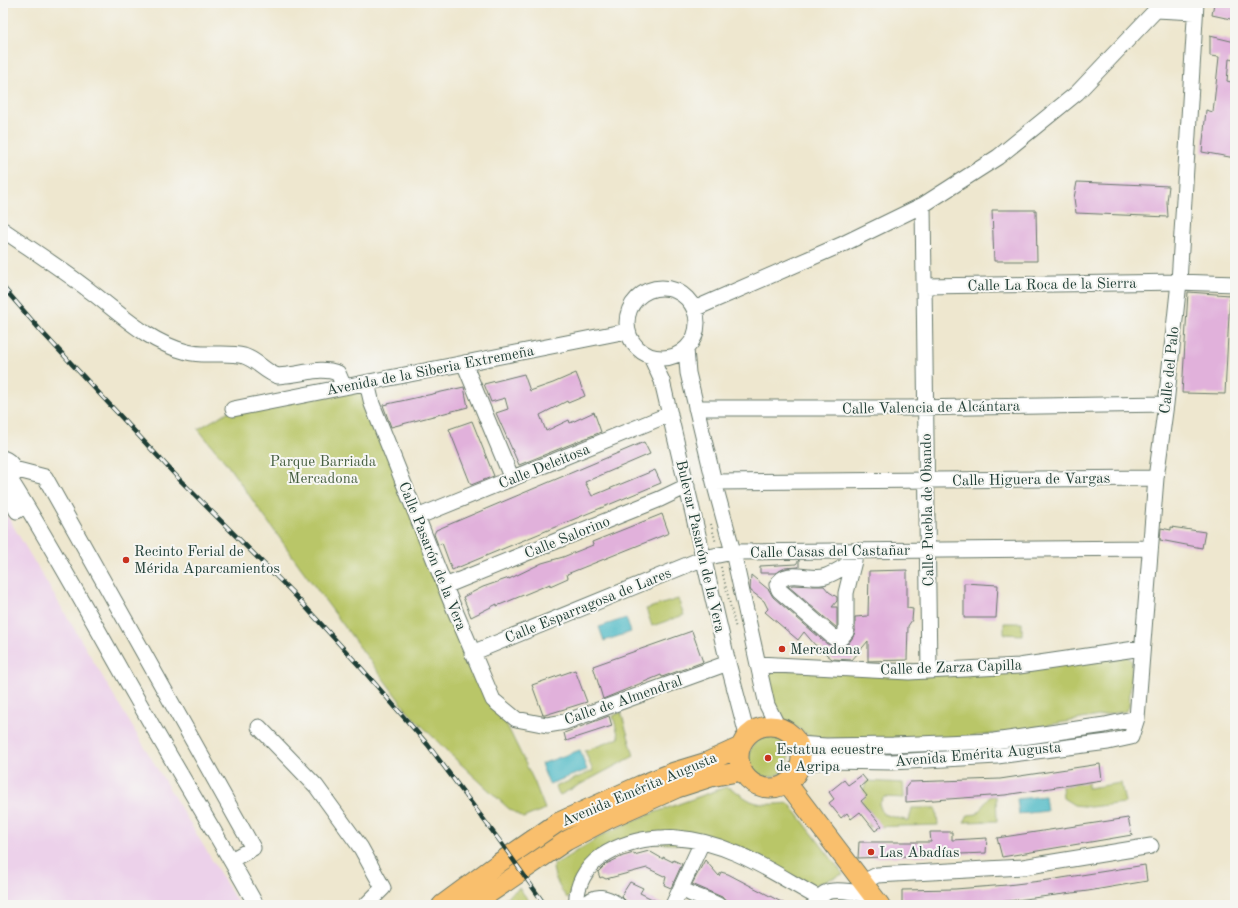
<svg xmlns="http://www.w3.org/2000/svg" width="1238" height="908" viewBox="0 0 1238 908" font-family="'Old Standard TT',serif">
<style>
.built{fill:#ecd1ea}
.green{fill:#b9c667;stroke:#6c824e}
.water{fill:#4ab8c4;stroke:#347a7c}
.building{fill:#e1b1db}
.lines{fill:none;stroke-linecap:round;stroke-linejoin:round}
.minor-casing{stroke:#67786a;stroke-width:17}
.major-casing{stroke:#67786a;stroke-width:21}
.path{stroke:#67786a;stroke-width:2;stroke-dasharray:1 3;stroke-linecap:butt}
.minor{stroke:#fff;stroke-width:15}
.major{stroke:#f9bf6d;stroke-width:19}
.rail-casing{stroke:#1f3d34;stroke-width:4.5}
.rail{stroke:#f6f6f2;stroke-width:3;stroke-dasharray:9;stroke-linecap:butt}
.poi-dot{fill:#c8321e;stroke:#f6f6f2;stroke-width:1.5}
.labels{text-anchor:middle;stroke-width:4;stroke-linejoin:round;paint-order:stroke}
.street-label{font-size:15px;fill:#1f3d34;stroke:#f6f6f2}
.park-label{font-size:15px;fill:#465f41;stroke:#f6f6f2}
.poi-label{font-size:15px;fill:#1f3d34;stroke:#f6f6f2;text-anchor:start}
</style>
<rect width="100%" height="100%" fill="#f6f6f2"/>
<filter id="ink" filterUnits="userSpaceOnUse"><feTurbulence type="fractalNoise" baseFrequency=".025" numOctaves="2"/><feDisplacementMap in="SourceGraphic" scale="8" xChannelSelector="R" yChannelSelector="G"/><feConvolveMatrix kernelMatrix="1 2 1 2 8 2 1 2 1" color-interpolation-filters="sRGB"/></filter>
<filter id="wash" filterUnits="userSpaceOnUse"><feTurbulence type="fractalNoise" baseFrequency=".012" numOctaves="4" result="noise"/><feDisplacementMap in="SourceGraphic" scale="16" xChannelSelector="R" yChannelSelector="G"/><feGaussianBlur stdDeviation="0.9" result="paint"/><feColorMatrix in="noise" values="0 0 0 0 0 0 0 0 0 0 0 0 0 0 0 0 0 1.4 0 .05"/><feComposite in="paint" operator="in"/></filter>
<g filter="url(#wash)">
<rect width="100%" height="100%" fill="#eee7cf"/>
<!-- built -->
<path class="built" d="M 3,509 L 167,785 L 239,905 L 3,905 Z"/>
<!-- green -->
<path class="green" d="M 367,383 L 472,653 L 534,781 L 545,809 L 523,818 L 508,808 L 449,753 L 408,712 L 301,568 L 226,463 L 198,429 L 233,409 Z
M 678,599 L 684,615 L 652,626 L 646,609 Z
M 1004,623 L 1022,623 L 1022,635 L 1004,634 Z
M 1127,656 L 1132,661 L 1129,707 L 1126,711 L 1004,733 L 947,739 L 814,739 L 778,715 L 767,677 L 771,671 Z
M 621,712 L 634,756 L 560,795 L 555,787 L 593,771 L 585,751 L 619,738 L 613,716 Z
M749 757a20 20 0 1 1 40 0a20 20 0 1 1-40 0Z
M 867,781 L 903,783 L 904,798 L 884,797 L 879,804 L 883,814 L 909,821 L 912,808 L 936,808 L 938,825 L 869,827 L 868,818 L 872,814 L 861,801 L 863,791 Z
M 1088,782 L 1088,788 L 1121,783 L 1125,803 L 1090,807 L 1074,805 L 1063,798 L 1062,786 Z
M 726,787 C 736,789 742,797 751,801 C 763,806 775,804 789,803 L 843,874 L 810,887 L 734,847 L 619,842 L 571,893 L 568,899 C 560,890 555,879 553,868 L 554,865 L 606,833 L 645,816 Z
M 990,796 L 996,796 L 997,821 L 964,822 L 968,815 L 977,814 Z
M 519,888 L 532,905 L 496,905 Z"/>
<!-- water -->
<path class="water" d="M 626,618 L 631,632 L 604,641 L 599,627 Z
M 580,750 L 587,770 L 549,784 L 541,764 Z
M 1045,796 L 1047,811 L 1019,814 L 1017,799 Z"/>
<g id="blocks">
<!-- building -->
<path class="building" d="M 1214,3 L 1235,3 L 1235,20 L 1212,15 Z
M 1210,36 L 1235,42 L 1235,60 L 1229,59 L 1227,81 L 1235,83 L 1235,158 L 1202,152 L 1206,110 L 1213,112 L 1219,57 L 1210,56 Z
M 1077,182 L 1169,186 L 1167,202 L 1168,217 L 1076,213 L 1074,198 Z
M 992,210 L 1036,210 L 1037,261 L 994,261 Z
M 1188,292 L 1230,295 L 1225,394 L 1182,393 Z
M 576,373 L 585,396 L 568,403 L 567,401 L 540,415 L 546,431 L 569,420 L 570,423 L 594,412 L 601,432 L 519,465 L 496,413 L 508,409 L 505,398 L 491,402 L 484,384 L 524,374 L 530,391 L 553,383 Z
M 464,387 L 468,407 L 391,427 L 383,405 Z
M 472,421 L 494,476 L 471,485 L 449,429 Z
M 644,442 L 650,454 L 585,482 L 592,496 L 655,470 L 661,483 L 452,570 L 442,543 L 438,545 L 434,534 L 436,530 Z
M 662,514 L 669,533 L 567,574 L 568,578 L 550,586 L 550,584 L 497,606 L 497,604 L 471,617 L 463,597 L 483,587 L 509,578 L 509,579 L 542,563 L 563,557 L 593,545 L 592,542 Z
M 1171,527 L 1205,532 L 1202,548 L 1160,540 L 1161,528 L 1171,530 Z
M 799,560 L 799,567 L 785,568 L 775,573 L 760,573 L 760,566 L 796,564 Z
M 907,570 L 907,608 L 913,609 L 912,620 L 908,626 L 907,660 L 868,661 L 868,641 L 852,660 L 832,659 L 826,654 L 822,648 L 815,645 L 804,632 L 798,640 L 765,612 L 768,609 L 764,601 L 751,591 L 750,589 L 751,575 L 769,590 L 773,597 L 827,644 L 840,647 L 848,644 L 853,637 L 855,632 L 855,617 L 868,616 L 869,571 Z
M 964,583 L 998,585 L 996,618 L 964,618 Z
M 793,585 L 813,586 L 824,586 L 829,592 L 837,597 L 837,601 L 832,607 L 837,607 L 837,628 L 788,586 Z
M 692,631 L 703,662 L 662,677 L 661,675 L 603,699 L 593,666 Z
M 575,670 L 587,702 L 545,715 L 543,715 L 532,685 Z
M 609,716 L 612,726 L 566,741 L 564,733 Z
M 1100,764 L 1102,780 L 1005,795 L 906,802 L 906,787 L 910,782 L 1000,779 Z
M 862,775 L 867,781 L 860,787 L 867,796 L 861,801 L 882,826 L 875,831 L 860,812 L 851,819 L 847,813 L 841,818 L 829,803 L 834,799 L 829,792 L 844,780 L 848,785 Z
M 1128,818 L 1132,835 L 1002,857 L 997,838 Z
M 930,832 L 952,832 L 952,840 L 987,838 L 986,853 L 858,858 L 859,842 L 931,842 Z
M 649,851 L 663,859 L 663,857 L 673,862 L 673,860 L 682,864 L 671,888 L 664,885 L 666,877 L 647,868 L 606,879 L 602,877 L 600,878 L 598,872 L 606,864 L 623,856 L 634,853 L 634,855 Z
M 705,860 L 719,876 L 721,872 L 728,874 L 787,905 L 727,905 L 726,900 L 722,897 L 692,884 Z
M 1145,865 L 1147,881 L 1088,891 L 1009,901 L 959,904 L 902,905 L 902,890 L 955,889 L 1007,885 L 1049,880 Z
M 630,882 L 643,888 L 640,893 L 664,905 L 627,905 L 626,901 L 621,896 Z"/>
</g>
</g>
<g filter="url(#ink)">
<use href="#blocks" fill-opacity="0" stroke="#67786a" stroke-width="1"/>
<g class="lines">
<!-- minor casing -->
<g class="minor-casing">
<path id="minor" d="M 923,205 L 929,671
M 3,230 C 32,250 62,269 90,291 C 121,314 148,342 187,352 C 206,357 225,351 244,356 C 257,360 266,373 278,376 C 281,376 285,375 287,375 C 306,374 319,366 338,373 L 344,387
M 925,286 L 1179,282 L 1235,284
M627 323a35 35 0 1 1 70 0a35 35 0 1 1-70 0Z
M 694,309 L 843,244 L 923,205 L 998,157 L 1077,93 L 1156,10 L 1195,12
M 686,349 L 688,373 L 714,482 L 733,552 L 767,705 L 778,727
M 651,357 L 662,381 L 728,663 L 747,735
M 464,363 L 512,479
M 367,383 L 372,404 L 450,599 L 493,700 L 516,719 L 547,725 L 565,722 L 728,663
M 696,408 L 907,408 L 1166,404
M 233,409 L 627,331
M 3,458 C 12,461 16,470 12,479
M 14,469 L 45,477 L 253,848 L 231,860
M 11,481 C 57,554 98,631 141,706 C 179,773 219,838 256,905
M 714,482 L 1156,478
M 3,490 L 9,496 L 17,511
M 417,517 L 670,414
M 854,561 C 845,566 835,573 826,576 C 810,582 787,567 777,585 L 779,590 L 833,637 L 841,638 L 846,632 L 846,593 L 854,561 L 854,551
M 445,586 L 660,499 L 687,486
M 472,653 L 704,558 L 733,552 L 1149,548
M 758,664 L 909,672 L 1019,666 L 1142,648
M 259,727 L 316,786 L 361,848 L 383,888 L 366,905
M 798,744 L 826,746 L 893,745 L 994,741 L 1105,725 L 1137,718
M 800,764 L 826,761 L 892,762 L 997,756 L 1108,742 L 1131,737 L 1137,718 L 1156,478 L 1166,404 L 1179,282 L 1196,3
M 863,882 L 877,875 L 1023,867 L 1151,846
M 684,890 C 695,897 707,899 718,905
M 577,905 C 575,886 586,867 602,856 C 619,845 639,839 659,838 C 665,838 672,837 677,838 C 729,841 775,874 819,898
M 586,905 C 595,893 607,897 618,905
M 673,905 L 702,842
M 815,905 C 818,900 820,896 825,893 C 836,887 863,894 875,897"/>
</g>
<!-- major casing -->
<g class="major-casing">
<path id="major" d="M739 757a31 31 0 1 1 62 0a31 31 0 1 1-62 0Z
M 787,783 L 880,905
M 442,905 L 499,863 L 557,823 L 641,785 L 674,772 L 707,762 L 740,747
M 472,905 L 566,841 L 610,818 L 677,788 L 711,777 L 742,771"/>
</g>
<!-- path -->
<path class="path" d="M 711,524 L 716,543
M 721,567 L 736,629"/>
<!-- minor -->
<use href="#minor" class="minor"/>
<!-- major -->
<use href="#major" class="major"/>
<!-- rail casing -->
<g class="rail-casing">
<path id="rail" d="M 3,287 L 42,332 L 180,480 L 291,591 L 363,670 L 428,745 L 502,844 L 545,905"/>
</g>
<!-- rail -->
<use href="#rail" class="rail"/>
</g>
</g>
<!-- markers -->
<g class="poi-dot">
<circle cx="126" cy="560" r="4"/>
<circle cx="782" cy="649" r="4"/>
<circle cx="768" cy="758" r="4"/>
<circle cx="871" cy="852" r="4"/>
</g>
<g class="labels">
<!-- street labels -->
<g class="street-label">
<text transform="translate(1052 284) rotate(-1)" y="5">Calle La Roca de la Sierra</text>
<text transform="translate(430 370) rotate(-11)" y="5">Avenida de la Siberia Extremeña</text>
<text transform="translate(1169 370) rotate(-84)" y="5">Calle del Palo</text>
<text transform="translate(931 407) rotate(-1)" y="5">Calle Valencia de Alcántara</text>
<text transform="translate(544 466) rotate(-22)" y="5">Calle Deleitosa</text>
<text transform="translate(1031 479) rotate(-1)" y="5">Calle Higuera de Vargas</text>
<text transform="translate(927 510) rotate(-91)" y="5">Calle Puebla de Obando</text>
<text transform="translate(567 537) rotate(-22)" y="5">Calle Salorino</text>
<text transform="translate(701 546) rotate(77)" y="5">Bulevar Pasarón de la Vera</text>
<text transform="translate(830 551) rotate(-1)" y="5">Calle Casas del Castañar</text>
<text transform="translate(433 556) rotate(68)" y="5">Calle Pasarón de la Vera</text>
<text transform="translate(588 605) rotate(-22)" y="5">Calle Esparragosa de Lares</text>
<text transform="translate(951 667) rotate(-2)" y="5">Calle de Zarza Capilla</text>
<text transform="translate(623 700) rotate(-19)" y="5">Calle de Almendral</text>
<text transform="translate(978 754) rotate(-5)" y="5">Avenida Emérita Augusta</text>
<text transform="translate(639 789) rotate(-23)" y="5">Avenida Emérita Augusta</text>
</g>
<!-- park labels -->
<g class="park-label">
<text x="323" y="466">Parque Barriada<tspan x="323" dy="17">Mercadona</tspan></text>
</g>
<!-- poi labels -->
<g class="poi-label">
<text x="134" y="556">Recinto Ferial de<tspan x="134" dy="17">Mérida Aparcamientos</tspan></text>
<text x="790" y="654">Mercadona</text>
<text x="776" y="754">Estatua ecuestre<tspan x="776" dy="17">de Agripa</tspan></text>
<text x="879" y="857">Las Abadías</text>
</g>
</g>
<!-- margin -->
<rect width="1238" height="908" fill="none" stroke="#f6f6f2" stroke-width="16"/>
</svg>
